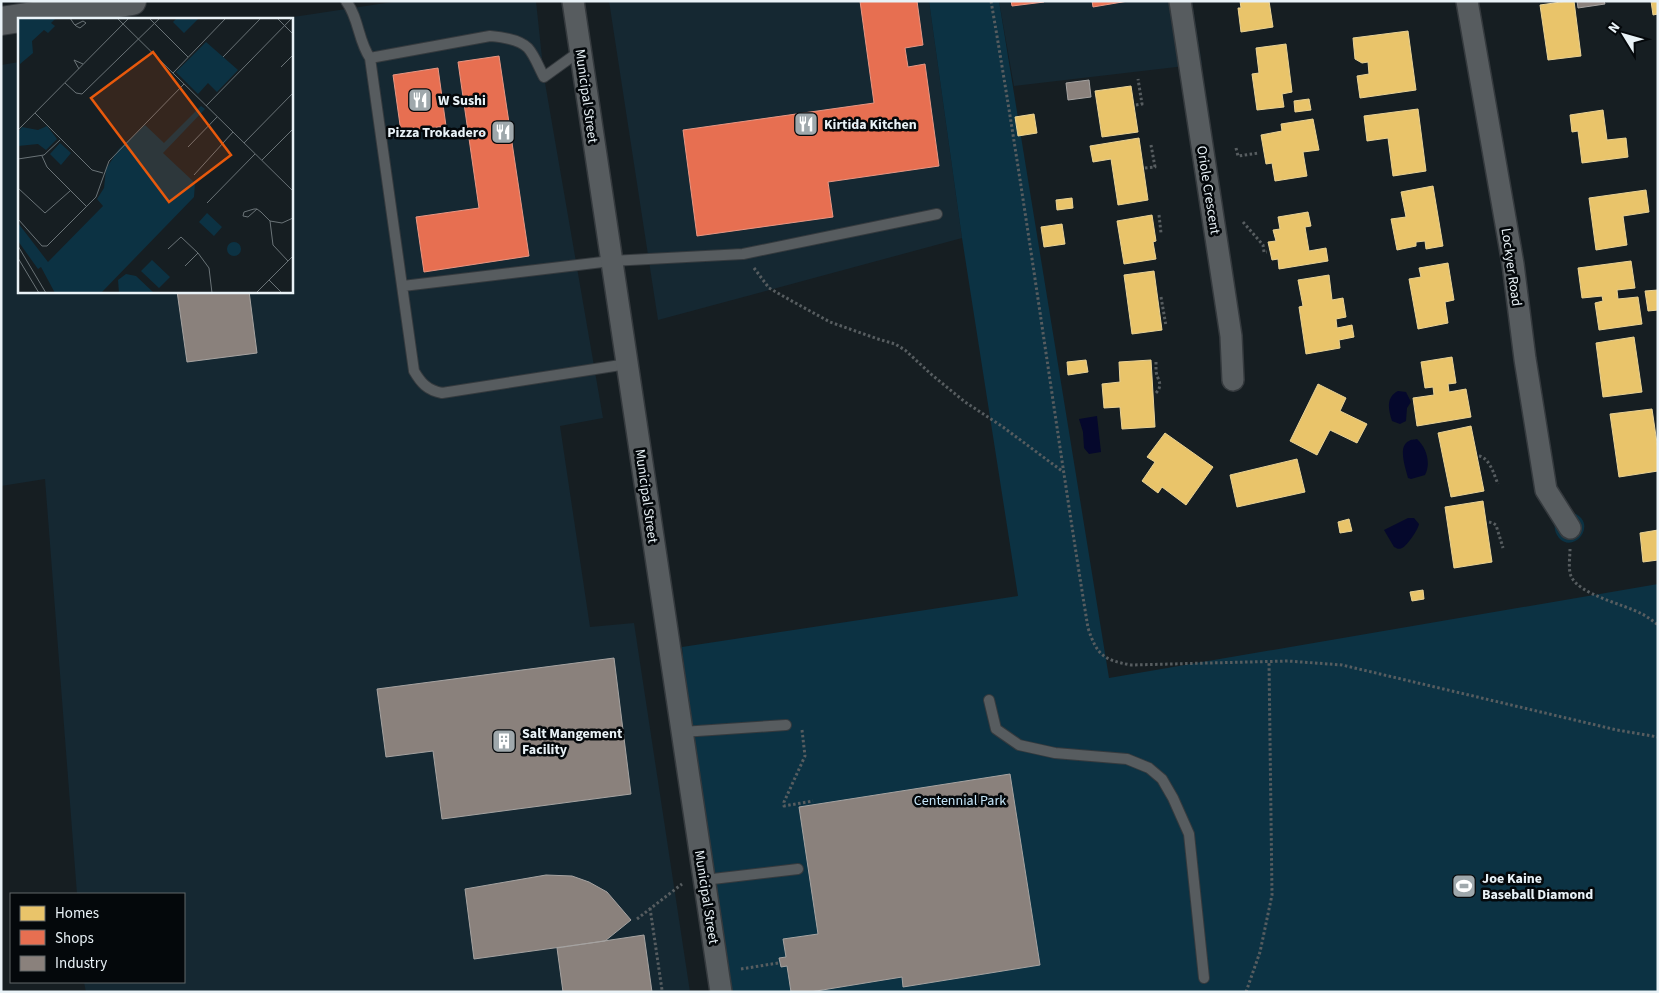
<svg xmlns="http://www.w3.org/2000/svg" width="1659" height="993" viewBox="0 0 1659 993" font-family="'Source Sans 3',sans-serif">
<style>
.built{fill:#152832}
.green{fill:#0c3243}
.water{fill:#05082c}
.homes{fill:#e9c46a;stroke:#e9d294}
.shops{fill:#e76f51;stroke:#e89683}
.industry{fill:#8a817c;stroke:#a6a3a1}
.lines{fill:none;stroke-linecap:round;stroke-linejoin:round}
.lane-casing{stroke:#353a3e;stroke-width:12}
.street-casing{stroke:#353a3e;stroke-width:24}
.secondary-casing{stroke:#353a3e;stroke-width:30}
.path{stroke:#575d60;stroke-width:3;stroke-dasharray:2.5 2.5;stroke-linecap:butt}
.lane{stroke:#575c5f;stroke-width:10}
.street{stroke:#575c5f;stroke-width:21}
.secondary{stroke:#575c5f;stroke-width:28}
.labels{text-anchor:middle;stroke-width:5;stroke-linejoin:round;paint-order:stroke}
.street-label{font-size:14px;fill:#e9f2f7;stroke:#04080b}
.poi-label{font-size:14px;font-weight:bold;fill:#e9f2f7;stroke:#04080b;text-anchor:start}
.park-label{font-size:14px;fill:#c5e6f9;stroke:#04080b}
.inset-road{fill:none;stroke:#6a7377;stroke-width:1}
.view{fill:#e8590c;fill-opacity:0.15;stroke:#e8590c;stroke-width:2.5}
.inset-edge{fill:none;stroke:#e9f2f7;stroke-width:2.5}
</style>
<rect width="100%" height="100%" fill="#161e22"/>
<!-- built -->
<path class="built" d="M 399,1 L 536,1 L 544,77 L 603,418 L 560,426 L 590,627 L 634,623 L 690,992 L 86,992 L 84,982 L 184,982 L 184,894 L 77,894 L 45,479 L 1,486 L 1,65 L 19,62 L 19,291 L 291,291 L 291,19 L 280,19 Z
M 609,1 L 929,1 L 962,238 L 658,320 Z
M 999,1 L 1192,1 L 1202,64 L 1014,86 Z"/>
<!-- green -->
<path class="green" d="M 929,1 L 999,1 L 1109,678 L 1658,584 L 1658,992 L 716,992 L 682,647 L 1018,596 L 962,238 Z
M 1571,512 C 1600,521 1575,555 1559,538 C 1555,533 1554,528 1555,523 Z"/>
<!-- water -->
<path class="water" d="M 1398,391 L 1406,392 L 1411,402 L 1407,408 L 1406,421 L 1400,424 L 1392,421 C 1388,409 1386,397 1398,391 Z
M 1097,416 L 1101,452 L 1089,454 L 1084,448 L 1083,432 L 1079,419 Z
M 1417,439 C 1427,448 1431,464 1425,475 L 1411,479 L 1408,478 C 1406,469 1397,446 1409,441 C 1411,439 1414,440 1417,439 Z
M 1408,518 L 1414,518 L 1419,524 C 1418,530 1407,546 1402,548 C 1398,550 1397,548 1394,547 L 1384,530 Z"/>
<!-- homes -->
<path class="homes" d="M 1240,1 L 1269,1 L 1273,27 L 1241,32 L 1238,8 L 1241,8 Z
M 1568,1 L 1574,1 L 1581,56 L 1548,60 L 1540,5 Z
M 1651,1 L 1658,1 L 1658,14 L 1653,15 Z
M 1408,31 L 1416,90 L 1360,98 L 1357,76 L 1369,74 L 1368,62 L 1362,63 L 1355,59 L 1353,38 Z
M 1286,44 L 1292,92 L 1282,94 L 1284,107 L 1257,110 L 1252,74 L 1259,73 L 1256,48 Z
M 1131,86 L 1138,132 L 1102,137 L 1095,91 Z
M 1309,99 L 1311,110 L 1295,112 L 1294,101 Z
M 1418,109 L 1426,171 L 1393,176 L 1388,138 L 1367,141 L 1364,116 Z
M 1603,110 L 1607,140 L 1626,138 L 1628,157 L 1582,163 L 1578,131 L 1572,132 L 1570,115 Z
M 1034,114 L 1037,133 L 1018,136 L 1015,117 Z
M 1313,119 L 1319,150 L 1303,152 L 1307,176 L 1275,181 L 1272,163 L 1266,164 L 1261,135 L 1282,131 L 1281,124 Z
M 1139,138 L 1148,200 L 1118,205 L 1111,159 L 1093,162 L 1090,146 Z
M 1433,186 L 1443,246 L 1426,249 L 1425,241 L 1416,242 L 1416,246 L 1397,250 L 1391,219 L 1406,217 L 1401,192 Z
M 1646,190 L 1649,212 L 1623,216 L 1627,245 L 1596,250 L 1589,198 Z
M 1072,198 L 1073,208 L 1057,210 L 1056,200 Z
M 1308,212 L 1311,226 L 1305,227 L 1309,251 L 1326,248 L 1328,261 L 1279,269 L 1278,259 L 1272,260 L 1268,242 L 1276,241 L 1273,230 L 1280,229 L 1278,217 Z
M 1152,215 L 1156,241 L 1153,242 L 1156,259 L 1124,264 L 1117,221 Z
M 1062,224 L 1065,244 L 1044,247 L 1041,227 Z
M 1631,261 L 1635,288 L 1617,290 L 1618,299 L 1638,297 L 1642,324 L 1599,330 L 1595,303 L 1603,301 L 1602,296 L 1582,298 L 1578,268 Z
M 1448,263 L 1454,300 L 1445,302 L 1448,323 L 1418,329 L 1409,279 L 1421,277 L 1419,268 Z
M 1154,271 L 1162,330 L 1132,334 L 1124,275 Z
M 1329,275 L 1332,300 L 1343,298 L 1346,317 L 1336,319 L 1337,328 L 1352,325 L 1354,337 L 1339,340 L 1340,348 L 1306,354 L 1299,307 L 1303,306 L 1298,280 Z
M 1658,290 L 1658,310 L 1648,311 L 1645,291 Z
M 1634,337 L 1642,392 L 1603,397 L 1596,343 Z
M 1452,357 L 1456,383 L 1448,384 L 1449,392 L 1466,389 L 1471,417 L 1417,426 L 1413,398 L 1434,395 L 1433,387 L 1425,388 L 1421,362 Z
M 1086,360 L 1088,372 L 1068,375 L 1067,362 Z
M 1151,360 L 1155,427 L 1122,429 L 1120,407 L 1104,408 L 1102,384 L 1120,382 L 1119,362 Z
M 1318,384 L 1346,398 L 1340,411 L 1367,424 L 1357,443 L 1330,430 L 1317,455 L 1290,441 Z
M 1652,409 L 1658,450 L 1658,471 L 1619,477 L 1610,414 Z
M 1471,426 L 1484,491 L 1451,497 L 1438,433 Z
M 1165,433 L 1213,467 L 1186,505 L 1162,487 L 1158,493 L 1142,481 L 1155,462 L 1147,457 Z
M 1297,459 L 1305,492 L 1237,507 L 1230,475 Z
M 1483,501 L 1492,562 L 1454,568 L 1445,507 Z
M 1349,519 L 1352,531 L 1340,533 L 1338,522 Z
M 1658,530 L 1658,560 L 1643,562 L 1640,533 Z
M 1423,590 L 1424,599 L 1412,601 L 1410,592 Z"/>
<!-- shops -->
<path class="shops" d="M 860,1 L 917,1 L 923,45 L 905,48 L 908,67 L 925,64 L 939,166 L 828,182 L 833,217 L 697,236 L 683,130 L 874,103 Z
M 1011,1 L 1044,1 L 1044,2 L 1012,6 Z
M 1092,1 L 1128,1 L 1093,7 Z
M 499,56 L 529,256 L 424,272 L 416,217 L 479,208 L 458,62 Z
M 438,68 L 446,126 L 401,132 L 393,75 Z"/>
<!-- industry -->
<path class="industry" d="M 1577,1 L 1604,1 L 1605,4 L 1578,8 Z
M 1089,80 L 1091,97 L 1068,100 L 1066,83 Z
M 177,291 L 249,291 L 257,353 L 187,362 Z
M 614,658 L 631,794 L 442,819 L 433,751 L 386,757 L 377,689 Z
M 1010,774 L 1040,965 L 903,987 L 902,977 L 810,992 L 791,992 L 787,966 L 781,967 L 779,958 L 786,957 L 783,939 L 818,934 L 799,807 Z
M 546,875 L 572,876 L 589,882 L 607,892 L 631,920 L 605,941 L 474,959 L 465,889 Z
M 644,935 L 652,992 L 563,992 L 557,948 Z"/>
<g class="lines">
<!-- lane casing -->
<g class="lane-casing">
<path id="lane" d="M 346,1 C 359,18 358,41 370,58 L 414,371 C 421,383 427,390 442,393 L 627,364
M 370,58 L 490,36 C 502,37 519,39 528,48 C 535,56 539,68 544,77 L 580,51
M 403,286 L 611,261 L 743,254 L 937,214
M 989,700 L 996,729 L 1019,745 L 1055,753 L 1127,759 L 1149,768 L 1162,779 L 1173,798 L 1189,834 L 1204,978
M 682,732 L 786,725
M 704,880 L 798,869"/>
</g>
<!-- street casing -->
<g class="street-casing">
<path id="street" d="M 573,1 L 721,992
M 1180,1 L 1231,336 L 1233,380
M 1467,1 L 1513,264 L 1525,359 L 1546,490 L 1570,528"/>
</g>
<!-- secondary casing -->
<g class="secondary-casing">
<path id="secondary" d="M 1,21 L 132,1"/>
</g>
<!-- path -->
<path class="path" d="M 991,1 C 1027,209 1054,419 1088,628 C 1097,655 1103,660 1131,665 L 1288,661 L 1342,665 L 1617,730 L 1658,737
M 1136,105 L 1142,104 L 1138,79
M 1236,148 L 1238,156 L 1259,153
M 1145,168 L 1155,167 L 1151,145
M 1159,215 L 1161,233
M 1243,222 L 1263,245 L 1264,252 L 1267,252
M 754,268 L 769,288 L 790,300 L 830,322 L 878,339 L 895,344 L 905,350 L 932,375 L 965,402 L 1003,427 L 1062,471
M 1161,297 L 1166,326
M 1156,362 C 1156,365 1156,368 1156,371 C 1157,380 1164,384 1156,393
M 1479,456 C 1490,458 1494,475 1498,484
M 1489,522 L 1493,523 L 1496,525 L 1503,548
M 1570,549 C 1570,556 1568,569 1571,576 C 1579,595 1624,604 1642,614 C 1648,617 1653,621 1658,625
M 802,730 L 805,756 L 784,802 L 784,806 L 813,801
M 650,908 L 662,990
M 637,919 L 682,884
M 741,969 L 778,963
M 1246,992 L 1260,952 L 1272,895 L 1269,662"/>
<!-- lane -->
<use href="#lane" class="lane"/>
<!-- street -->
<use href="#street" class="street"/>
<!-- secondary -->
<use href="#secondary" class="secondary"/>
</g>
<!-- icons -->
<defs>
<g id="restaurant-square" transform="scale(1.25)"><rect x="-9" y="-9" width="18" height="18" rx="4" fill="#9fa8ac" stroke="#04080b"/><path d="M-5-6h1v4h1v-4h1v4h1v-4h1v5L-1.5 .5V6h-2V.5L-5-1ZM5-6V6H3V1.5H1.5Q1.5-4 5-6Z" fill="#fff"/></g>
<g id="building-square" transform="scale(1.25)"><rect x="-9" y="-9" width="18" height="18" rx="4" fill="#9fa8ac" stroke="#04080b"/><path d="M-4-6H4V6H1V3H-1V6H-4ZM-2.5-4.3h1.7v1.8h-1.7ZM.8-4.3h1.7v1.8H.8ZM-2.5-1h1.7V.8h-1.7ZM.8-1h1.7V.8H.8Z" fill="#fff"/></g>
<g id="stadium-square" transform="scale(1.25)"><rect x="-9" y="-9" width="18" height="18" rx="4" fill="#9fa8ac" stroke="#04080b"/><path d="M0-5a6.5 5 0 1 0 0 10a6.5 5 0 1 0 0-10ZM-3.5-1.8h7v3.6h-7Z" fill="#fff"/></g>
</defs>
<g fill-rule="evenodd">
<use href="#restaurant-square" x="420" y="100"/>
<use href="#restaurant-square" x="806" y="124"/>
<use href="#restaurant-square" x="503" y="132"/>
<use href="#building-square" x="504" y="741"/>
<use href="#stadium-square" x="1464" y="886"/>
</g>
<g class="labels">
<!-- street labels -->
<g class="street-label">
<text transform="translate(587 96) rotate(82)" y="5">Municipal Street</text>
<text transform="translate(1209 190) rotate(81)" y="5">Oriole Crescent</text>
<text transform="translate(1512 267) rotate(82)" y="5">Lockyer Road</text>
<text transform="translate(647 496) rotate(82)" y="5">Municipal Street</text>
<text transform="translate(707 897) rotate(81)" y="5">Municipal Street</text>
</g>
<!-- poi labels -->
<g class="poi-label">
<text x="438" y="105">W Sushi</text>
<text x="824" y="129">Kirtida Kitchen</text>
<text x="486" y="137" text-anchor="end">Pizza Trokadero</text>
<text x="522" y="738">Salt Mangement<tspan x="522" dy="16">Facility</tspan></text>
<text x="1482" y="883">Joe Kaine<tspan x="1482" dy="16">Baseball Diamond</tspan></text>
</g>
<!-- park labels -->
<g class="park-label">
<text x="960" y="805">Centennial Park</text>
</g>
</g>
<!-- overview -->
<g transform="translate(18 18)">
<rect width="275" height="275" fill="#161e22"/>
<path d="M 0,0 L 38,0 L 33,5 L 37,8 L 30,15 L 26,12 L 14,23 L 15,35 L 2,46 ZM 159,0 L 181,0 L 166,15 L 155,4 ZM 188,24 L 220,52 L 199,74 L 190,65 L 180,76 L 158,54 ZM 183,88 L 187,91 L 145,135 L 177,165 L 176,179 L 83,275 L 37,275 L 23,249 L 20,251 L 0,223 L 0,205 L 30,244 L 85,188 L 79,181 L 86,170 L 88,151 L 101,131 L 127,107 L 146,125 ZM 29,108 L 39,121 L 28,132 L 20,126 L 0,128 L 0,114 L 4,109 L 20,112 ZM 42,125 L 53,135 L 43,147 L 32,136 ZM 189,195 L 204,209 L 196,218 L 181,204 ZM209 231a7 7 0 1 1 14 0a7 7 0 1 1-14 0ZM 134,242 L 152,259 L 141,270 L 123,253 ZM 108,256 L 118,258 L 136,275 L 101,275 L 100,262 Z" fill="#0c3243"/>
<path class="inset-road" d="M 52,0 L 56,6 L 58,8 L 62,10 L 68,5 L 65,3 L 57,7M 99,0 L 275,173M 131,0 L 170,39M 259,0 L 275,16M 205,39 L 243,0M 263,49 L 275,37M 61,51 L 56,42 L 65,46M 155,55 L 208,0M 47,65 L 58,75 L 64,76 L 142,0M 188,88 L 274,0M 17,95 L 74,152 L 85,155M 0,112 L 111,0M 226,125 L 275,75M 170,129 L 199,99M 24,138 L 29,149 L 68,188M 0,141 L 26,137 L 42,122M 244,142 L 275,111M 176,157 L 215,114M 0,170 L 27,195 L 52,173M 189,185 L 237,136M 239,191 L 230,199 L 225,198 L 226,194 L 236,191 L 239,191 L 243,194 L 252,203M 0,201 L 24,228 L 29,228 L 78,179 L 91,143 L 166,66M 0,228 L 28,275M 150,231 L 163,219 L 180,235 L 191,250 L 194,275M 0,240 L 21,275M 270,243 L 255,227 L 252,203 L 264,205 L 275,200M 167,248 L 180,235M 251,262 L 264,275M 238,275 L 275,238"/>
<path class="view" d="M 135,34 L 213,137 L 151,184 L 73,80 Z"/>
<rect width="275" height="275" class="inset-edge"/>
</g>
<!-- border -->
<rect width="1659" height="993" fill="none" stroke="#e9f2f7" stroke-width="5"/>
<!-- legend -->
<rect x="10" y="893" width="175" height="90" fill="#04080b" stroke="#606669"/>
<rect x="20" y="906" width="25" height="15" fill="#e9c46a" stroke="#606669"/>
<text x="55" y="918" font-size="15" fill="#e9f2f7">Homes</text>
<rect x="20" y="930" width="25" height="15" fill="#e76f51" stroke="#606669"/>
<text x="55" y="943" font-size="15" fill="#e9f2f7">Shops</text>
<rect x="20" y="956" width="25" height="15" fill="#8a817c" stroke="#606669"/>
<text x="55" y="968" font-size="15" fill="#e9f2f7">Industry</text>
<!-- north arrow -->
<g transform="translate(1624 35) rotate(307)" stroke="#04080b" stroke-width="4" paint-order="stroke">
<path d="M0-4L9 19L0 12L-9 19Z" fill="#e9f2f7"/>
<text y="-8" font-size="14" font-weight="bold" text-anchor="middle" fill="#e9f2f7">N</text>
</g>
</svg>
